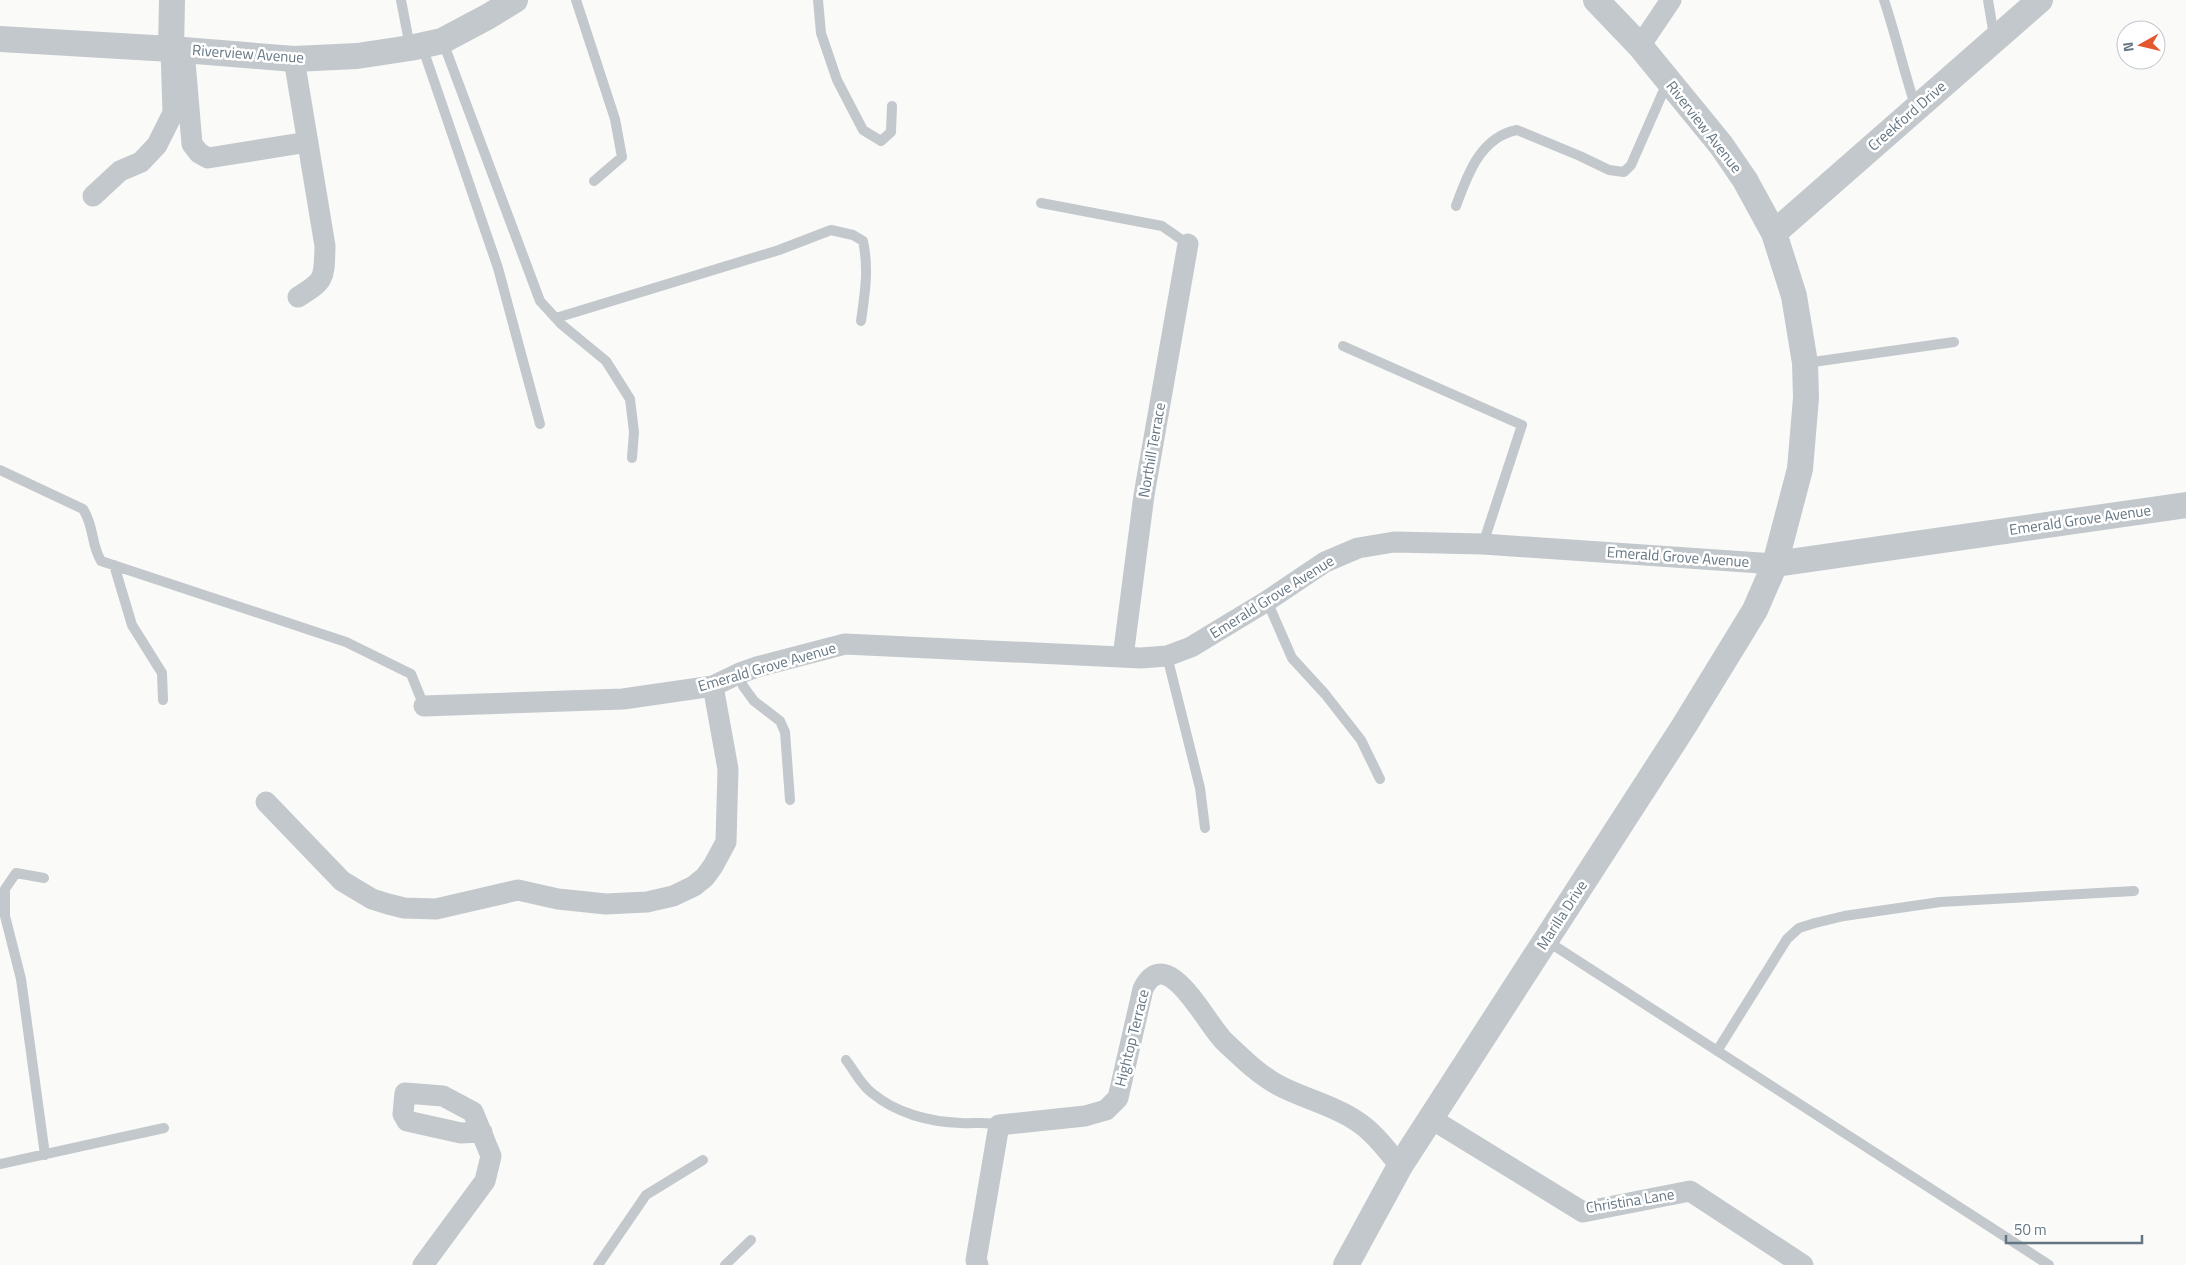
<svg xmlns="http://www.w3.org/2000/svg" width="2186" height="1265" viewBox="0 0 2186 1265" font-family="'Titillium Web',sans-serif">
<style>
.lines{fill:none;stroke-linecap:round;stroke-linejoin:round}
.service{stroke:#c3c8cc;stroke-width:10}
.minor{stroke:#c3c8cc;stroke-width:21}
.tertiary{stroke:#c3c8cc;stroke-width:26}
.labels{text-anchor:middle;stroke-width:5;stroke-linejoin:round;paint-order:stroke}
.street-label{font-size:15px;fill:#657683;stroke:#fff}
</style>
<rect width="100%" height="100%" fill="#fafaf8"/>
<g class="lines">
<!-- service -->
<path class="service" d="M 401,0 L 410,47
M 576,0 L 615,119 L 622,157 L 594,181
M 818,0 L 821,33 L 837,80 L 863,130 L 881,141 L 891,132 L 892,106
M 1884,0 C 1896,36 1904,72 1916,108
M 1988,0 L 1994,36
M 443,42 L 540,301 L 561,324 L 606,361 L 630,399 L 634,432 L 632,458
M 422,46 L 498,268 L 540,424
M 1041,203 L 1162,226 L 1188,244
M 1456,206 C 1467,176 1480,137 1517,130 L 1580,156 L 1609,170 L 1624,172 L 1631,165 L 1667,83
M 556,318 L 779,250 L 831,230 L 853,235 L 863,241 C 869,269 865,293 861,321
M 1343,346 L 1522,425 L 1483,544
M 1806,363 L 1954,342
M 0,470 L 83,509 C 95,528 90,542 101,561 L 346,642 L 411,674 L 424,706
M 114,565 L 132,625 L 162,673 L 163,700
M 1267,601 L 1292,658 L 1325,694 L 1361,740 L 1380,779
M 1167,656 L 1200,788 L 1205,828
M 740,673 L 743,686 L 754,701 L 780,721 L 785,732 L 790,800
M 44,878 L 16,873 L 5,889 L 5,916 L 21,979 L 45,1155
M 1547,941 L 2049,1265
M 1717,1051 L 1787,939 L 1799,928 L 1815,923 L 1844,916 L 1940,902 L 2134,891
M 846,1060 C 854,1070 861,1085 872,1093 C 896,1113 929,1122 961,1123 C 974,1124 986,1121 999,1125
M 0,1164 L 164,1128
M 598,1265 L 646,1195 L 703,1160
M 725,1265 L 751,1240"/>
<!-- minor -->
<path class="minor" d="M 1640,46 L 1671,0
M 184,50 L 192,144 L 199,153 L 208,158 L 308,142
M 294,59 L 325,246 C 324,278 326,280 298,297
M 93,196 L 120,171 L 141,162 L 157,145 L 173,113 L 171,49
M 1123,657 L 1144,495 L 1188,244
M 424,706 L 623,699 L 713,686 L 740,673 L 757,667 L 845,644 L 1141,658 L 1167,656 L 1191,647 L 1267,601 L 1325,562 L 1358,548 L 1394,542 L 1483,544 L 1775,564
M 266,802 L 342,881 L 372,899 L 388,904 L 404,908 L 436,909 L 518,890 L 558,899 L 606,904 L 647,902 L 673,896 L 694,886 L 705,877 L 713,866 L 726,842 L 728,769 L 713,686
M 1430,1118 L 1583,1212 L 1690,1191 L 1803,1265
M 423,1265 L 485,1181 L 491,1156 L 473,1112 L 443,1096 L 405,1093 L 403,1114 L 407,1121 L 461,1133 L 482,1132
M 978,1265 L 976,1260 L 999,1125 L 1085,1116 L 1106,1110 L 1118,1098 L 1143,989 C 1167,940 1207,1026 1225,1042 C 1242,1058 1258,1074 1278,1085 C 1302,1098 1333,1105 1355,1120 C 1373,1131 1387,1150 1400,1166"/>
<!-- tertiary -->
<path class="tertiary" d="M 0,39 L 171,49 L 294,59 L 357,56 L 410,48 L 442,41 L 489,16 L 515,0
M 171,49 L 172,0
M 1774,233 L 2040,0
M 1775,564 L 2186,505
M 1346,1265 L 1400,1166 L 1684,726 L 1755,610 L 1775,564 L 1800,469 L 1806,398 L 1805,363 L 1794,296 L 1774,233 L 1745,180 L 1721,145 L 1640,46 L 1596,0"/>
</g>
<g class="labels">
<!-- street labels -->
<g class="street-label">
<text transform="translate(248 54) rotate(4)" y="5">Riverview Avenue</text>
<text transform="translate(1907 116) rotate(-41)" y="5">Creekford Drive</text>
<text transform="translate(1704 127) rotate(52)" y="5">Riverview Avenue</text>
<text transform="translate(1152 450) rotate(-80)" y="5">Northill Terrace</text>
<text transform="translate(2080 520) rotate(-8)" y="5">Emerald Grove Avenue</text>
<text transform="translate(1678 557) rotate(4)" y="5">Emerald Grove Avenue</text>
<text transform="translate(1272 597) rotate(-32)" y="5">Emerald Grove Avenue</text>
<text transform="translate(767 667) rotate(-16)" y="5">Emerald Grove Avenue</text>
<text transform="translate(1562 915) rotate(-57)" y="5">Marilla Drive</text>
<text transform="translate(1132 1038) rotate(-76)" y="5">Hightop Terrace</text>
<text transform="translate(1630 1201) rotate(-9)" y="5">Christina Lane</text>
</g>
</g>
<!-- north arrow -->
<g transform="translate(2141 45) rotate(262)"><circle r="24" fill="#ffffff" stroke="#c1c8cd"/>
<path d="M0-4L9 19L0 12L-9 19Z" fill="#e4572e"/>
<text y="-8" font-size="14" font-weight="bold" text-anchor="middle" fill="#657683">N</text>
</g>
<!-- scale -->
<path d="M2006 1235v8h136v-8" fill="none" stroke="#657683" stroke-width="2.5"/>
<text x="2014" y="1235" font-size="15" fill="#657683" stroke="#ffffff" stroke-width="4" paint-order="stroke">50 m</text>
</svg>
